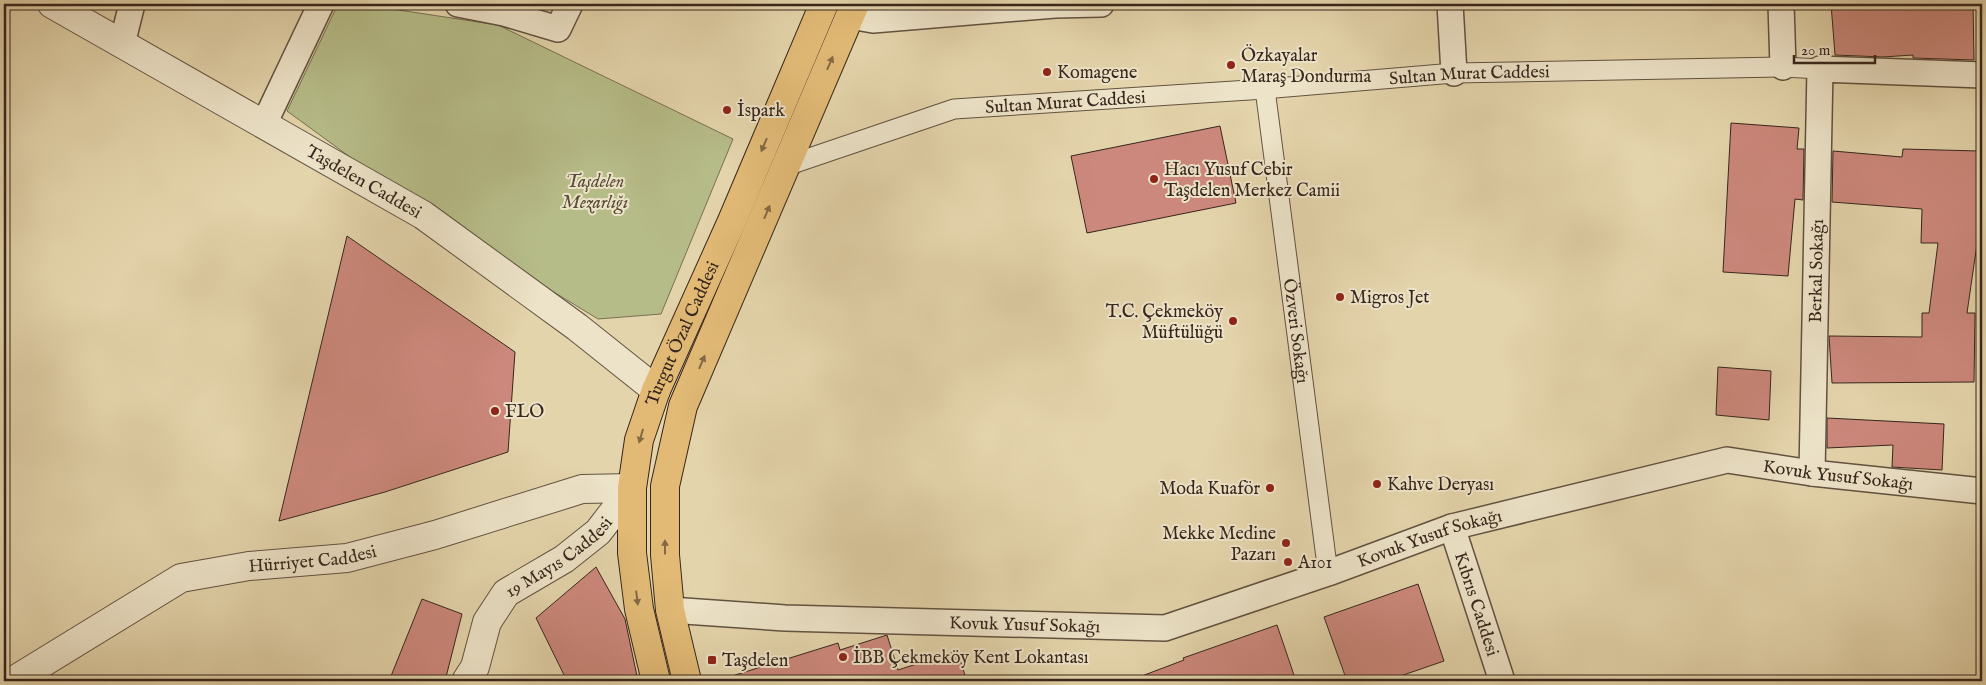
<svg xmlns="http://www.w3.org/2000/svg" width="1986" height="685" viewBox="0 0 1986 685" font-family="'IM FELL English',serif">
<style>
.green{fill:#b6bc88;stroke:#767152}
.building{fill:#cc887c;stroke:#37261c}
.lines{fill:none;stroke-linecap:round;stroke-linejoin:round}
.pedestrian-casing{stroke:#625240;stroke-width:21}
.minor-casing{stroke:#625240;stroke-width:28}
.tertiary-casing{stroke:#625240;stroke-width:30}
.primary-casing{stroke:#37261c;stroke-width:30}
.pedestrian{stroke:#ede3c8;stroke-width:19}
.minor{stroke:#ede3c8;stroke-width:25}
.tertiary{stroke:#ede3c8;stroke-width:28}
.primary{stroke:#e2ba76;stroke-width:28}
.oneway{fill:#846944}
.poi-dot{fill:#8f2418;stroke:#ede3c8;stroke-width:2}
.labels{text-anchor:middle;stroke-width:4;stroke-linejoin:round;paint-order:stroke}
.poi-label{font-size:18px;fill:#37261c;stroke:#ede3c8;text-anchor:start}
.street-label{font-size:18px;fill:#37261c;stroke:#ede3c8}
.park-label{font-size:18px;font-style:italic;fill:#574c37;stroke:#ede3c8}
</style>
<rect width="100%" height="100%" fill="#e4d4ab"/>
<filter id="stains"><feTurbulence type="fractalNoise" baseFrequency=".004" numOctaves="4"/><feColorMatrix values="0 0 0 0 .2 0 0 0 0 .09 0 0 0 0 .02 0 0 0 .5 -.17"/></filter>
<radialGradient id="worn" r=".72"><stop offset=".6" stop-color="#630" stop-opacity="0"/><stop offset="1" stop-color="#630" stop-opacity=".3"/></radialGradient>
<!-- green -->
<path class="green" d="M 338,4 L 359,4 L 498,25 L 733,139 L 661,314 L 598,319 L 516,269 L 350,157 L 287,111 Z"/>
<!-- building -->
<path class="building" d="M 1831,4 L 1973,4 L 1974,60 L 1913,58 L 1913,55 L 1883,57 L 1835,55 Z
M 1731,123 L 1799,128 L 1797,149 L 1804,149 L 1803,200 L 1795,199 L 1788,276 L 1723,272 Z
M 1220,126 L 1236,203 L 1087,233 L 1071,156 Z
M 1903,149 L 1979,151 L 1977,244 L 1967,313 L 1975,313 L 1974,382 L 1832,383 L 1829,336 L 1922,337 L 1922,313 L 1929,313 L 1938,243 L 1921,243 L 1922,209 L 1832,202 L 1833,151 L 1902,157 Z
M 347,236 L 515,352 L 508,452 L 385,492 L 279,521 Z
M 1718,367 L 1771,371 L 1769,420 L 1716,415 Z
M 1827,418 L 1944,424 L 1942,470 L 1892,467 L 1893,445 L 1827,448 Z
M 596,567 L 625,619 L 638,681 L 567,681 L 536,618 Z
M 1418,584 L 1444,661 L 1386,681 L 1347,681 L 1324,617 Z
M 422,599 L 462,614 L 445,681 L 389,681 Z
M 1277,625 L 1296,681 L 1134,681 L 1134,679 L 1184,660 L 1183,658 Z
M 887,635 L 898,670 L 957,651 L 967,681 L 733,681 L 732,676 L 838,643 L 840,650 Z"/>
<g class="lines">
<!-- pedestrian casing -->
<g class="pedestrian-casing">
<g id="pedestrian">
<path id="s1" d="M 1265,89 L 1328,573"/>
<path id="s2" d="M 786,166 L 954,109 L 1265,89 L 1454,73 L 1783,67 L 1820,69"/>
</g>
</g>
<!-- minor casing -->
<g class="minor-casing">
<g id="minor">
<path d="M 458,4 L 504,13 L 558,29 L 570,4"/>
<path d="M 1450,4 L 1454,73"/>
<path d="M 1781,4 L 1783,67"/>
<path d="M 850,16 L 873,20 L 1055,5 L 1101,4"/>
<path d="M 122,44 L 132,4"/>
<path d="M 264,124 L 321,4"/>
<path id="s3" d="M 1812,473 L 1820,69 L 1982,75"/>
<path id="s4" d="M 1452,527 L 1502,681"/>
<path id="s5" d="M 670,610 L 785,618 L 1165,628 L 1328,573 L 1452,527 L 1727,460 L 1812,473 L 1982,491"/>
</g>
</g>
<!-- tertiary casing -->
<g class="tertiary-casing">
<g id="tertiary">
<path id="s6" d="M 52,4 L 423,215 L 577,327 L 656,390"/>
<path id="s7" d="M 13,681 L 181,578 L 249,566 L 347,558 L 435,535 L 582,489 L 632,488"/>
<path id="s8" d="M 466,681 L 475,667 L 487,622 L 506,593 L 564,559 L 598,532 L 632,488"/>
</g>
</g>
<!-- primary casing -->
<g class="primary-casing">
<g id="primary">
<path id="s9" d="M 656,681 L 639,609 L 632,553 L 632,488 L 639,440 L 656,390 L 732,221 L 824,4"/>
<path d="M 687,681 L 670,610 L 665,555 L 665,486 L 683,406 L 855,4"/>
</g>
</g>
<!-- pedestrian -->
<use href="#pedestrian" class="pedestrian"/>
<!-- minor -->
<use href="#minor" class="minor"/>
<!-- tertiary -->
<use href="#tertiary" class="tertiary"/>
<!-- primary -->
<use href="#primary" class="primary"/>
</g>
<!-- one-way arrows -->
<defs><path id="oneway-solid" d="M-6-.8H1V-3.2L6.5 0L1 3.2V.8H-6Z" transform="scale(1.25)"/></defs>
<g class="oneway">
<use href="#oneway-solid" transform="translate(830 63) rotate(-67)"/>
<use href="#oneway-solid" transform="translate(764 145) rotate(113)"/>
<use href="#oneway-solid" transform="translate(767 212) rotate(-67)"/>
<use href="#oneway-solid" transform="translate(702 362) rotate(-67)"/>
<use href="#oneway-solid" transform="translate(641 436) rotate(106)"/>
<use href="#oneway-solid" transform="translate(665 547) rotate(-90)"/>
<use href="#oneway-solid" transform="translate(637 598) rotate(83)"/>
</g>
<!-- markers -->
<g class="poi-dot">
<circle cx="1231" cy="65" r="5"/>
<circle cx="1047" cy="72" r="5"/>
<circle cx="727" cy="110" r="5"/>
<circle cx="1154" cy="179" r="5"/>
<circle cx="1340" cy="297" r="5"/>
<circle cx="1233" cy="321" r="5"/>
<circle cx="495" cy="411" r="5"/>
<circle cx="1377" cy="484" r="5"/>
<circle cx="1270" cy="488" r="5"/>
<circle cx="1286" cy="543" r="5"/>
<circle cx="1288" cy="562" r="5"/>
<circle cx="843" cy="657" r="5"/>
<rect x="707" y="655" width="10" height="10" rx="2.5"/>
</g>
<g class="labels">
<!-- poi labels -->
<g class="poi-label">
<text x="1241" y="61">Özkayalar<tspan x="1241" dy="21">Maraş Dondurma</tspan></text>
<text x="1057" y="78">Komagene</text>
<text x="737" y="116">İspark</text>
<text x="1164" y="175">Hacı Yusuf Cebir<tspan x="1164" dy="21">Taşdelen Merkez Camii</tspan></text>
<text x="1350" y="303">Migros Jet</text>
<text x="1223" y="317" text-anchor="end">T.C. Çekmeköy<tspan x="1223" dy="21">Müftülüğü</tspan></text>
<text x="505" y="417">FLO</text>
<text x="1387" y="490">Kahve Deryası</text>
<text x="1260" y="494" text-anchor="end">Moda Kuaför</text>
<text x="1276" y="539" text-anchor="end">Mekke Medine<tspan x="1276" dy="21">Pazarı</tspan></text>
<text x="1298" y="568">A101</text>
<text x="853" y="663">İBB Çekmeköy Kent Lokantası</text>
<text x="722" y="666">Taşdelen</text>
</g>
<!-- street labels -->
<g class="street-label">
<text dy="6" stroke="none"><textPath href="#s2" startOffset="694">Sultan Murat Caddesi</textPath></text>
<text dy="6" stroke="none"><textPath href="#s2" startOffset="289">Sultan Murat Caddesi</textPath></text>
<text dy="6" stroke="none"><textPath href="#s6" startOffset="359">Taşdelen Caddesi</textPath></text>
<text dy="6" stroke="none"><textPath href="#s3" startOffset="202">Berkal Sokağı</textPath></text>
<text dy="6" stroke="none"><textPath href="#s1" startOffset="244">Özveri Sokağı</textPath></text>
<text dy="6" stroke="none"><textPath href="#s9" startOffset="359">Turgut Özal Caddesi</textPath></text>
<text dy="6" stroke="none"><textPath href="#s5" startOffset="1195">Kovuk Yusuf Sokağı</textPath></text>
<text dy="6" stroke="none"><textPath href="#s5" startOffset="775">Kovuk Yusuf Sokağı</textPath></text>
<text dy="6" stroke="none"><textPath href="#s8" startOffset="162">19 Mayıs Caddesi</textPath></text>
<text dy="6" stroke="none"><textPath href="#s7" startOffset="330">Hürriyet Caddesi</textPath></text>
<text dy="6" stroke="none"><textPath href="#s4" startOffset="81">Kıbrıs Caddesi</textPath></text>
<text dy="6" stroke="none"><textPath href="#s5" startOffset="355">Kovuk Yusuf Sokağı</textPath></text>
</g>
<!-- park labels -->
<g class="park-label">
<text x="595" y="187">Taşdelen<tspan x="595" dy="21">Mezarlığı</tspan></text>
</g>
</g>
<!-- margin -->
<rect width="1986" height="685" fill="none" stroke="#e4d4ab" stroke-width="20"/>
<rect x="5" y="5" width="1976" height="675" fill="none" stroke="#37261c" stroke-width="2.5"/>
<rect x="10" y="10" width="1966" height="665" fill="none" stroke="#37261c"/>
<!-- scale -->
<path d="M1794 55v8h81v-8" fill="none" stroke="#37261c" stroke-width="2.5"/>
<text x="1801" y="55" font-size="15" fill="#37261c" stroke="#ede3c8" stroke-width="4" paint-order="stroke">20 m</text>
<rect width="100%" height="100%" filter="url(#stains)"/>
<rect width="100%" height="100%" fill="url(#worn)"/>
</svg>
